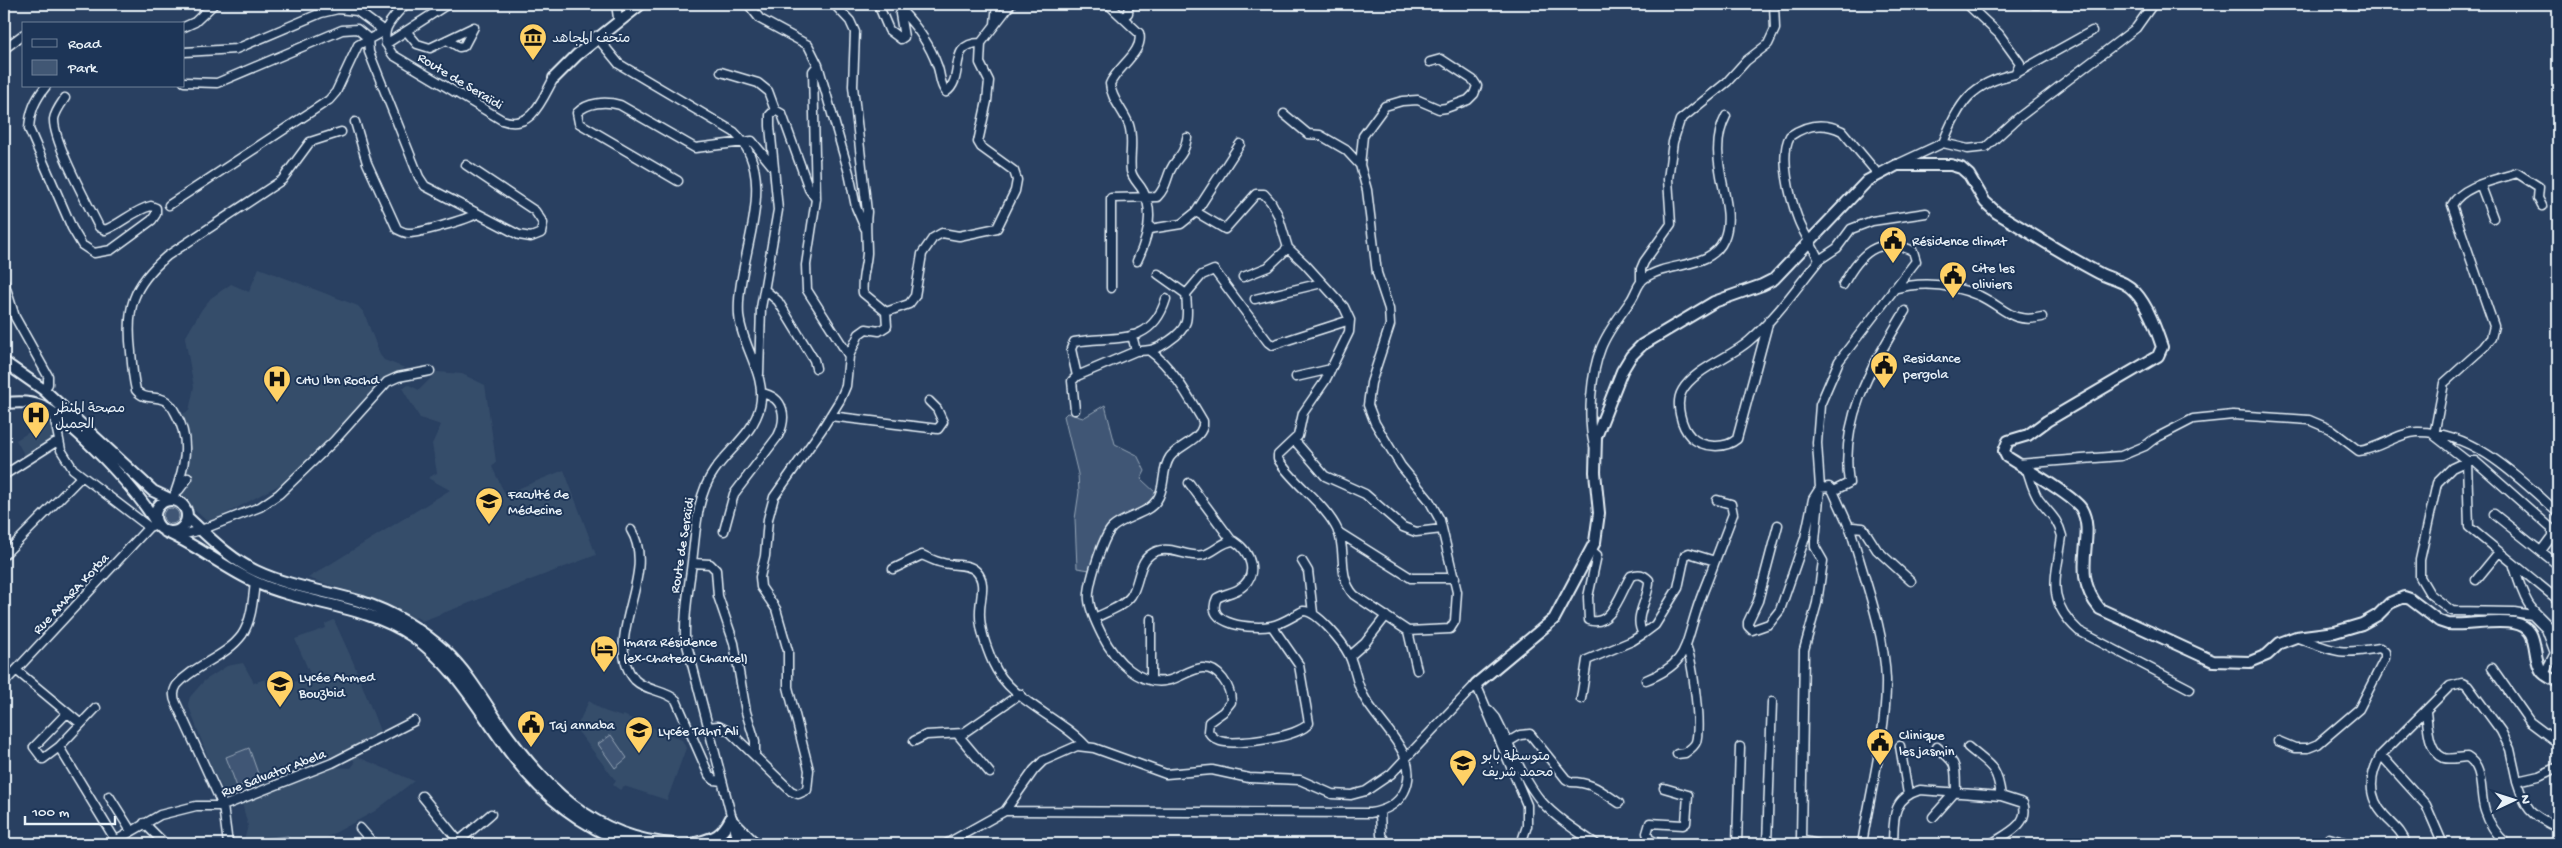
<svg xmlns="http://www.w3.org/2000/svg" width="2562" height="848" viewBox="0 0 2562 848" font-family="'Gochi Hand','Playpen Sans Arabic',sans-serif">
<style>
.built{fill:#364d6b}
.green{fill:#415774;stroke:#94a4b6}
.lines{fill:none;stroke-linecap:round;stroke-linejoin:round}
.minor-casing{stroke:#e8f1f8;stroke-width:11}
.major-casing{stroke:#e8f1f8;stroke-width:14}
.minor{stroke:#1d3557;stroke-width:8}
.major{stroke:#1d3557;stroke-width:10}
.labels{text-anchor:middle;stroke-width:4;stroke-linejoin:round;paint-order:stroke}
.poi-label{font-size:14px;fill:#e8f1f8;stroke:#1d3557;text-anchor:start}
.street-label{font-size:14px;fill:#e8f1f8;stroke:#1d3557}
</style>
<rect width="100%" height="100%" fill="#294061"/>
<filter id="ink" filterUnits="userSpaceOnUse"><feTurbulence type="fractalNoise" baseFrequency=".02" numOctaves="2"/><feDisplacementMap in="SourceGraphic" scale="10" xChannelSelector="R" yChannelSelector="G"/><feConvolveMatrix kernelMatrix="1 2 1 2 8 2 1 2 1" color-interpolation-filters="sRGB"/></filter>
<g filter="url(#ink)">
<!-- built -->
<path class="built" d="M 259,268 L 358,306 L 364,313 L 380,355 L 384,360 L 405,368 L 388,378 L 290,479 L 209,523 L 178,495 L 191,480 L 184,474 L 189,464 L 190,449 L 180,415 L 189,411 L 194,387 L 185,338 L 202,309 L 211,298 L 231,284 L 249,292 Z
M 437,372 L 462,374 L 485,385 L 496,462 L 492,467 L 505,494 L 564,470 L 596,555 L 422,621 L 416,617 L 412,621 L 364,596 L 308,578 L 450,490 L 428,478 L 437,473 L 432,444 L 441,425 L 420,418 L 402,388 L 409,385 L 419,390 Z
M 51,419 L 56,438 L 25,456 L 16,440 Z
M 334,620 L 354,664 L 381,734 L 332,756 L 298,769 L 296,765 L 287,768 L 289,772 L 230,794 L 223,789 L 211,766 L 188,704 L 190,697 L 204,681 L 227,666 L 243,663 L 254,683 L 265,679 L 267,683 L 278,679 L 285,685 L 311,676 L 295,639 L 326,628 L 325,624 Z
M 589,701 L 604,711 L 622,717 L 623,715 L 682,740 L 686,748 L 667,800 L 624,786 L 620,790 L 613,785 L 616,781 L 573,725 L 575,723 L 578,724 Z
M 351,754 L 414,781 L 375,811 L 320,841 L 321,844 L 243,844 L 248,826 L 242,803 L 331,767 L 351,768 L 355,763 Z"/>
<!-- green -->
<path class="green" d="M 1105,405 L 1115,444 L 1137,455 L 1145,471 L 1141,479 L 1157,494 C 1144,512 1117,514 1106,530 C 1098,540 1095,558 1090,570 L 1077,568 L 1075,519 L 1079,492 L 1078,474 L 1064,416 L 1067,413 L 1083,418 Z
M163 516a8 8 0 1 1 16 0a8 8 0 1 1-16 0Z
M 611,735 L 627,758 L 615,768 L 598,744 Z
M 249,748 L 260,779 L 237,787 L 226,757 Z
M 288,836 L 289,844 L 262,844 L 261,839 Z"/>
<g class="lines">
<!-- minor casing -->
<g class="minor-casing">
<path id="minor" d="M 406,4 C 390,20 376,33 393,55 L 502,120 C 532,131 542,99 554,78
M 616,4 L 618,18
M 748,4 L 760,19 L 808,45 L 818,65 L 813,71 L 816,199 L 806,265 L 807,290 L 849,356
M 878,4 L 889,30 L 901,39 L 904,37 L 900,14 L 902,11 C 917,27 930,45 937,65 C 941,74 939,84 946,92 C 966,78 946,43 981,43
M 1108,4 L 1139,33 C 1145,51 1116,68 1110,84 C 1111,99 1124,111 1129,125 C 1134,140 1129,156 1131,171 C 1133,180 1139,183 1143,191 C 1155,213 1147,240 1137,261
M 2034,4 L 2038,4
M 1123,18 L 1128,13 L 1129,4
M 995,24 L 997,4
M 184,27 L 195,22 L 214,4
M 407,32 L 417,44 L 430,48 L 474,27 L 464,46 L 459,47 L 447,40
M 596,36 L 619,64 L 734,132 C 783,178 735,259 739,315 C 741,345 767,375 760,406 C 754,433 729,449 714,471 C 696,496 696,532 692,562 C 689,588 684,611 685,637 L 737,838
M 386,44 L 448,4
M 4,49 L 24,34
M 818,65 L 849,173 L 856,207 L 865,228
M 721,72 L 758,83 L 768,91 L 775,110 L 782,114 L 809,189 L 816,199
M 2015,74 L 2092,31
M 184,82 L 217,83 L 342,30 L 357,29 L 368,38 L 369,52 L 419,177 L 425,186 L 519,235 L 531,237 L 541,233 L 543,223 L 535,211 L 466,165
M 46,86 C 35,100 30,111 29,129 L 72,228 L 82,245 L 94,253 L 111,250 L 152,220 L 156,214 L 156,208 L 151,206 C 134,210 121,224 105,230 L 99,227 C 88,204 53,142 54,119 C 55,112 61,104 65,98
M 1284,114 L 1308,134 L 1320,135 L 1346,150 L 1360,165
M 355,122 L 367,163 L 397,229 C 401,231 404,233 408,233 C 417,234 468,219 476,214
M 1943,143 L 1968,149 L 1986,147 L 2018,118 L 2136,28 L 2153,4
M 1900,163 L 1943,143 C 1959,103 1971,83 2015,74 L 2020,63 L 1999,34 L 1967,4
M 678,181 L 579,123 L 577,113 C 587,102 606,101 620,105 L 695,148 L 752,141 L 774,168
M 2481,186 L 2493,218
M 169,205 L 329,100 L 336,92 L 358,45 L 384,31 L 357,11 L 338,9 L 321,13 L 236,49 L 184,52
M 1196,212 L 1225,229 L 1256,194 L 1264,194 L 1271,202 L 1278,215 L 1288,248 L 1305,264 L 1344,307 L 1350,320 L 1349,332 L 1325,381 L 1303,413 L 1298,436 L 1278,455 L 1278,459 C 1294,485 1325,503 1338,531 C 1347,553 1337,576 1354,595 L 1408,631
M 1150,229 L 1181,224 L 1196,212 L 1240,144
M 1819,260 L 1837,248 L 1851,229 L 1872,221 L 1926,213
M 1158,274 L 1186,294
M 1243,277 L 1268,267 L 1288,248
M 4,282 L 15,317 L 48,376 L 48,384 L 44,390
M 1641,282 L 1641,269 L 1644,262 L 1671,224 L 1668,179 L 1673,142 L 1680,120 L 1727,82 L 1746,61 L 1768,44 L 1775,29 L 1774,4
M 1111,288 L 1111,198 L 1157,197 C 1165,189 1166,181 1170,171 C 1176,157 1184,157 1187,138
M 1893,289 C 1922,281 1952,284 1980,296 C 2005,308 2011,324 2042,317
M 765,290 L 778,301 L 814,360 L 816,368
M 1255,299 L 1322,283
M 886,312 L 909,304 L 915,296 L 922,254 L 933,238 L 942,233 L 959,236 L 997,228 L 1015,191 L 1017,180 L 1014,171 L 981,147 L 978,142 L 987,101 L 989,81 L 980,63 L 981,43 L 1011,4
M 1769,320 L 1737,439 C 1725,449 1703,448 1691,437 C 1681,427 1675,403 1682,391 C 1694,369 1731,357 1749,341 C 1776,318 1797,287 1819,260 C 1813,246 1803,233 1798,219 C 1790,198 1779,155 1790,136 C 1807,124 1824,122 1842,131 L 1878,174
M 1132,335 L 1136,351 C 1151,351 1158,349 1169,341 C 1190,327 1188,318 1186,294 L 1202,275 L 1214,270 L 1268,342 L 1272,345 L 1350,320
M 1150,351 C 1173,368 1188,396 1203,421 L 1203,426 C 1199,441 1179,445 1170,457 C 1161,470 1166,487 1157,500 C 1147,515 1125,516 1112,528 C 1103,537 1087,586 1089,600 C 1090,611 1097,625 1102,635 C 1114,659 1140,688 1170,680 C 1181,677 1191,669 1202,668 C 1219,667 1231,687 1231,702 L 1223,712 L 1209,722 L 1208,731 C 1211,736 1214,739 1220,741 C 1236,746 1300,737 1309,723 L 1299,665 L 1272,626
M 759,374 L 761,308 L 778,210 L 770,126 L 770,115 L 775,110
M 1077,376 L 1136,351
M 1296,377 L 1331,369
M 1075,410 L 1072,381 L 1077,376 L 1071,349 L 1074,342 C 1114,335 1151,348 1166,299
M 54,415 L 61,450 L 73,469 L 149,527
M 830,416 L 938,429 L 943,422 L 937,409 L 929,401
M 2434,435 L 2444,383 L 2484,347 L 2491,338 L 2494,326 L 2452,205 C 2463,185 2496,180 2517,173 L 2539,187 L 2538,198 L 2542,206
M 2435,436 L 2467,461 L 2469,527 L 2558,600
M 1295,441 L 1325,476 L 1365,494 L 1403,527 L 1416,532 L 1442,529
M 1594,445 C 1587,419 1591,373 1601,348 C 1608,330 1620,316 1631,300 C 1636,293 1638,282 1645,278 C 1669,261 1711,270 1724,239 C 1739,204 1703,160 1726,116
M 2018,464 L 2121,456 L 2145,446 L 2154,439 L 2193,419 L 2233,415 L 2309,420 L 2330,429 L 2359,451 C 2379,449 2397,433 2417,432 C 2474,431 2519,478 2558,513
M 2027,470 C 2030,479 2033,492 2039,500 C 2049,513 2058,519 2062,536 C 2057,576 2044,599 2079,631 L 2190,689
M 4,475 L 59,440
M 1189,483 L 1232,541
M 179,490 L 188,478
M 1833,491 L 1849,483 C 1839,418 1873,365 1905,311
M 174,496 C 184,468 192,442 176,414 C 174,410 169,402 164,400 C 153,395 145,401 136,390 C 133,378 132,365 131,352 C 126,308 132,286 167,256 L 282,180 L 310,142 L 341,132
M 2494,514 L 2558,565
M 1778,525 L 1758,601 L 1748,622 L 1748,626 L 1752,630 L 1769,624 L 1780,610 L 1805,538 L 1813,499 L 1820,488 L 1829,487 L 1833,491 L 1851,531
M 631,530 C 659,575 600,640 635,680 C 646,691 665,690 676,700 L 709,775 L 714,780 L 722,781
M 724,531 L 734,494 L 778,436 C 787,418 785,397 761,393
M 1338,532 L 1411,578 L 1455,578
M 177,536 L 201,530 L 260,507 L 279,494 L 334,441 L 387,382 L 398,377 L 430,371
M 1591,550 L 1597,555 L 1588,597 L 1589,620 C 1612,629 1622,588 1631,576 C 1639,573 1643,574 1649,580 C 1650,599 1632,616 1643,634 L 1655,625 L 1678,588 L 1685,555 L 1689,553 L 1715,561 L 1733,514 L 1731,504 L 1717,500
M 2541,551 L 2552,536 L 2552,529 L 2475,461 L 2467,461 L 2452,468 L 2437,483 L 2420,560 L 2420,577 L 2430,594 L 2452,611 L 2514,612 L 2532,615 L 2546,629 L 2555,653 L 2544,674
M 4,555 L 82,476
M 1302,561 L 1308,571 L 1313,613
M 692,563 L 710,564 L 716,570 L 718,596 L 734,643 L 746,712 L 755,741 L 755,755
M 2513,563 C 2517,576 2521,591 2528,603 C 2539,621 2562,628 2555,653
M 893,569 L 922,555 C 929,558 936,562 943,563 C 954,566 968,563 976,571 C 987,582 980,598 980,611 C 979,628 986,647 993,663 C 1010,701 1059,716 1086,746
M 2476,580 L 2499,552
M 1151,619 L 1151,680
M 1350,656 L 1365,643 L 1386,616
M 2492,668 L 2530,722 L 2558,743
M 16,670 L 81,724
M 1417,670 L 1408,631 L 1450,629 L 1455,621 L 1457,592 L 1440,520 L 1429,500 L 1401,466 L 1375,423 L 1368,405 L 1371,383 L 1390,325 L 1389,309 L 1377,273 L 1367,190 L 1360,165 L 1363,136 L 1385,106 L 1402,101 L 1418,100 L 1439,109 L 1446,108 L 1468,100 L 1474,94 L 1477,86 L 1473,80 L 1441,59 L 1430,62
M 1646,680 C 1686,664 1684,650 1696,612 C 1701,595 1709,578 1715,561
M 4,683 L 149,527 L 157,524
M 1581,699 L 1587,660 L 1632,641 L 1643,634
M 1489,710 L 1496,718 C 1510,745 1522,778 1541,801 C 1556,818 1577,831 1596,844
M 2426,712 C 2428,726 2428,752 2444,758 C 2450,760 2461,757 2467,757 C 2485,767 2479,794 2485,811 C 2489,824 2497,835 2507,844
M 67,713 L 34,747 L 43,759 L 59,747 L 96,708
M 708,727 L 718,726 L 730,732 L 791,791 L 798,794 L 807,790 L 809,770 L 788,687 L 788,651 L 776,609 L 761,587 L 760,577 L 765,556 L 768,519 L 774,497 L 822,429 L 840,400 L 846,386 L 849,356 L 859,334 L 866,329 L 879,331 L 887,326 L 886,312 L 863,293 C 861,280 866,267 867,253 C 867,239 865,226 867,212 L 853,86 L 855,32 L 850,21 L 834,4
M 914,741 L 926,735 L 964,733
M 2278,741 L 2295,748 L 2308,748 L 2318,744 L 2359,709 L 2385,658 L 2385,652 L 2380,648 C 2339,655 2336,652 2298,638
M 1508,742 L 1520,735 L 1530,734 L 1566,779 L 1571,782 C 1592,782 1601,791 1619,803
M 1900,746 L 1908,794
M 59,747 L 116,841
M 1968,747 C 1990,766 1997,765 2001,796
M 1677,754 L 1685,753 C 1689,750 1694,747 1696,742 C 1701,725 1693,665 1687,648
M 2381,755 L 2426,805 L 2443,844
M 2558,767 L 2539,776 L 2517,781 C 2527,813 2530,813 2558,828
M 990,773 L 959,736 L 1020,694
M 109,796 L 131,831
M 422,796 L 461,844
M 1005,811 L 1370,813 C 1384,811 1397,805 1404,792 C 1423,755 1377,724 1363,695 C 1356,682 1355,667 1349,655 C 1343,643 1317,610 1303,611 C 1293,616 1282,624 1271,626 C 1254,629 1203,626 1217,598 C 1224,594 1232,593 1239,589 C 1260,576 1251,552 1234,541 C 1222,541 1214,553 1203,555 C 1188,558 1172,546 1157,551 C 1137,558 1141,581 1131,596 C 1123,607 1106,612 1095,618
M 1380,811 L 1381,835 L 1387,844
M 1933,817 L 1956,791 C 1955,763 1958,765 1937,747
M 732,819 L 752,839
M 144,823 L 165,844
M 360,828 L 374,844
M 2329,838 L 2351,844
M 459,841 L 491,814
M 110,844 L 160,815 L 196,806 L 223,806 L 332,763 L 414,721
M 228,844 L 223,806 L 176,703 C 173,697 173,691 177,685 C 194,665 226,657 242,635 C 252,620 253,599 255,582
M 946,844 L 1005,811 L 1034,770 L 1043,761 L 1077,746 L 1094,748 L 1166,774 L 1212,770 L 1249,778 L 1300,780 L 1332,794 L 1351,795 L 1366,791 L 1391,774 L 1476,684 L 1527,805 L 1527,826 L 1521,844
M 1660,844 L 1649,839 L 1647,833 L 1650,823 L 1683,825 L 1686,823 L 1688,795 L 1664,788
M 1737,844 L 1740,747
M 1767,844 L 1772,702
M 1818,844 L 1801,840 L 1804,650 L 1817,603 L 1823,561 L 1815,547 L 1815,541 L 1820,488 L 1817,443 L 1820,405 L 1839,361 L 1916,261 L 1913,251 C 1878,234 1859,255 1843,285
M 1862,844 C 1870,794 1887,729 1886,679 C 1884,628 1864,579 1851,531 L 1853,527 L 1863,528 L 1877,550 L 1911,581
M 1893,844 C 1894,819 1891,799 1920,790 L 2001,796 L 2023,803 C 2031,824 2006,834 1991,844
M 2406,844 C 2403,832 2393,825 2385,816 C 2367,797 2369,776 2381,755 L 2450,686 L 2462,683 L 2468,686 L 2501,731 L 2510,749 L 2517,781"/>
</g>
<!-- major casing -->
<g class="major-casing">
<path id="major" d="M 554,78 L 577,55 L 641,4
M 4,362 L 44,390 L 153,491 L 170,499
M 4,403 C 19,402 31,401 45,408 C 76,425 137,490 155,521
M155 516a16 16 0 1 1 32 0a16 16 0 1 1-32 0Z
M 188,518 C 209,537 230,559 256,571 C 290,587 327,591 362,602 C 393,612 422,630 446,652 C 467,672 482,698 498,722 C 542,785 593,839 675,844
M 166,532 C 197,545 224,568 255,582 C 306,605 364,604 412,636 C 458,667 482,717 515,759 C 545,798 582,826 628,844
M 1476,684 L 1554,619 L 1595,542 L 1599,513 L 1595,472 L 1596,437 L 1622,371 L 1631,356 L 1642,345 L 1714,302 L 1762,285 L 1774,279 L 1867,181 L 1897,165 L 1951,165 L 1961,168 L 1969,175 L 1985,202 L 1997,213 C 2031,233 2064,255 2099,273 C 2112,280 2124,280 2135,292 C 2148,306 2156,329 2162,347 L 2158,356 L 2047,421 L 2028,435 L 2008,441 L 2004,451 L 2007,457 C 2023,467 2072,495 2081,508 C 2098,537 2068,571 2100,609 L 2213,661 L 2250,662 L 2267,655 L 2280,643 L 2296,637 L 2335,632 L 2362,624 L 2378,615 L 2390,603 L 2404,597 L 2410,599 L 2439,621 L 2448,624 C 2470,626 2493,619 2514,623 C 2542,628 2530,655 2542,672 C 2546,677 2553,679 2558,682
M 692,844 C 713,838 721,838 731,818
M 706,844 L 733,841
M 731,844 L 737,838 L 746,837 L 757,844"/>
</g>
<!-- minor -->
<use href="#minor" class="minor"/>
<!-- major -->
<use href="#major" class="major"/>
</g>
</g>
<!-- icons -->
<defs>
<g id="museum-pin" transform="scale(1.4375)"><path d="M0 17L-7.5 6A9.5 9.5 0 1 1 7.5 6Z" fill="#ffd166" stroke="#1d3557"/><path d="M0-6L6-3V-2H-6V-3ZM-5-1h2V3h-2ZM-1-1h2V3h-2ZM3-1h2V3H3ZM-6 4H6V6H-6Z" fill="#111"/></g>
<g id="civic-pin" transform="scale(1.4375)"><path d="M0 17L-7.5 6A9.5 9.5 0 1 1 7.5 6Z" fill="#ffd166" stroke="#1d3557"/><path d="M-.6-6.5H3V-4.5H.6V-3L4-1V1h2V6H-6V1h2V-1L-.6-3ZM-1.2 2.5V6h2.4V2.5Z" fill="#111"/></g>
<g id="hospital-pin" transform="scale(1.4375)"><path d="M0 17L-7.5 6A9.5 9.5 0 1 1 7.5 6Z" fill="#ffd166" stroke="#1d3557"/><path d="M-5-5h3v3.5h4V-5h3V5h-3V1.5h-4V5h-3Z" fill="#111"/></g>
<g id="university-pin" transform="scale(1.4375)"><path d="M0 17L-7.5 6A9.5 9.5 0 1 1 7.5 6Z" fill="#ffd166" stroke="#1d3557"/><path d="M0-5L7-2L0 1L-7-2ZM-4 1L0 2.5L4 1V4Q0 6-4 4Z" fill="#111"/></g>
<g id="hotel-pin" transform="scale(1.4375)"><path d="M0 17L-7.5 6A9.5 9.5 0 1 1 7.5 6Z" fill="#ffd166" stroke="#1d3557"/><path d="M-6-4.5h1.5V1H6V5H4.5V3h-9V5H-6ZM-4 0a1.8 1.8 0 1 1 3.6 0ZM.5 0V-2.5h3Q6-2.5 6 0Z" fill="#111"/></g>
<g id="school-pin" transform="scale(1.4375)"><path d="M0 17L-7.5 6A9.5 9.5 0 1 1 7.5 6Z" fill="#ffd166" stroke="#1d3557"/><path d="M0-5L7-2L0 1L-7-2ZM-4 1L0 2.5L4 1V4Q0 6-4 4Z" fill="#111"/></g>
</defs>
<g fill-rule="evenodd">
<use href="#museum-pin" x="533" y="37"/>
<use href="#civic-pin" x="1893" y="240"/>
<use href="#civic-pin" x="1953" y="275"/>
<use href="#civic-pin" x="1884" y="365"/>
<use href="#hospital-pin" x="277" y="379"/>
<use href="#hospital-pin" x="36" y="415"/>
<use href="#university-pin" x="489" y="501"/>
<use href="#hotel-pin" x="604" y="649"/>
<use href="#school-pin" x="280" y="684"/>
<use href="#civic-pin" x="531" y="724"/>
<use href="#school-pin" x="639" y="730"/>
<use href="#civic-pin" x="1880" y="742"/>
<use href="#school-pin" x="1463" y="763"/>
</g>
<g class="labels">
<!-- poi labels -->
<g class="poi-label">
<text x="552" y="42">متحف المجاهد</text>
<text x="1912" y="245">Résidence climat</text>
<text x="1972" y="272">Cite les<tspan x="1972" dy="16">oliviers</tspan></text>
<text x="1903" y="362">Residance<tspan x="1903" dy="16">pergola</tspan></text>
<text x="296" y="384">CHU Ibn Rochd</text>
<text x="55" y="412">مصحة المنظر<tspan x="55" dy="16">الجميل</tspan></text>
<text x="508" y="498">Faculté de<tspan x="508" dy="16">Médecine</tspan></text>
<text x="623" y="646">Imara Résidence<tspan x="623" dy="16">(ex-Chateau Chancel)</tspan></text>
<text x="299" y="681">Lycée Ahmed<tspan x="299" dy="16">Bouzbid</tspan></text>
<text x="550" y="729">Taj annaba</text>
<text x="658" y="735">Lycée Tahri Ali</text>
<text x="1899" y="739">Clinique<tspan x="1899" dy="16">les jasmin</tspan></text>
<text x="1482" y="760">متوسطة بابو<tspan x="1482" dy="16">محمد شريف</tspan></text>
</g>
<!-- street labels -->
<g class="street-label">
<text transform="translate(461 80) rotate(31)" y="5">Route de Seraïdi</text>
<text transform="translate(681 545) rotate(-81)" y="5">Route de Seraïdi</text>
<text transform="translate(70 593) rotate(-47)" y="5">Rue AMARA Korba</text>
<text transform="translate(273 772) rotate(-21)" y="5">Rue Salvator Abela</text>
</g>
</g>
<!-- margin -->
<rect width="2562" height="848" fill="none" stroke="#1d3557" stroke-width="20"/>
<rect x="10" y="10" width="2542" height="828" fill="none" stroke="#e8f1f8" stroke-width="2" filter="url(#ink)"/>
<!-- legend -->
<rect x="22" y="22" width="162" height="65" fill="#1d3557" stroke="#6e8097"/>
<rect x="32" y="39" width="25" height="8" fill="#1d3557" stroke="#6e8097"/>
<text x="68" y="48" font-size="15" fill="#e8f1f8">Road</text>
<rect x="32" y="60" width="25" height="15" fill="#415774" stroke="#6e8097"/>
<text x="68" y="72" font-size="15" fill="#e8f1f8">Park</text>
<!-- north arrow -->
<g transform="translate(2514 800) rotate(86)" stroke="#1d3557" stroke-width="4" paint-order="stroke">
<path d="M0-4L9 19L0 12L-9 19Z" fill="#e8f1f8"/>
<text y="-8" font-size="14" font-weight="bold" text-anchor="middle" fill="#e8f1f8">N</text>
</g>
<!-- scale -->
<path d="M25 816v8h90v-8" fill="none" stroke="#e8f1f8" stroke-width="2.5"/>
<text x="32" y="816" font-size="15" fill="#e8f1f8" stroke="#1d3557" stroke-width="4" paint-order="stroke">100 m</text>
</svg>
